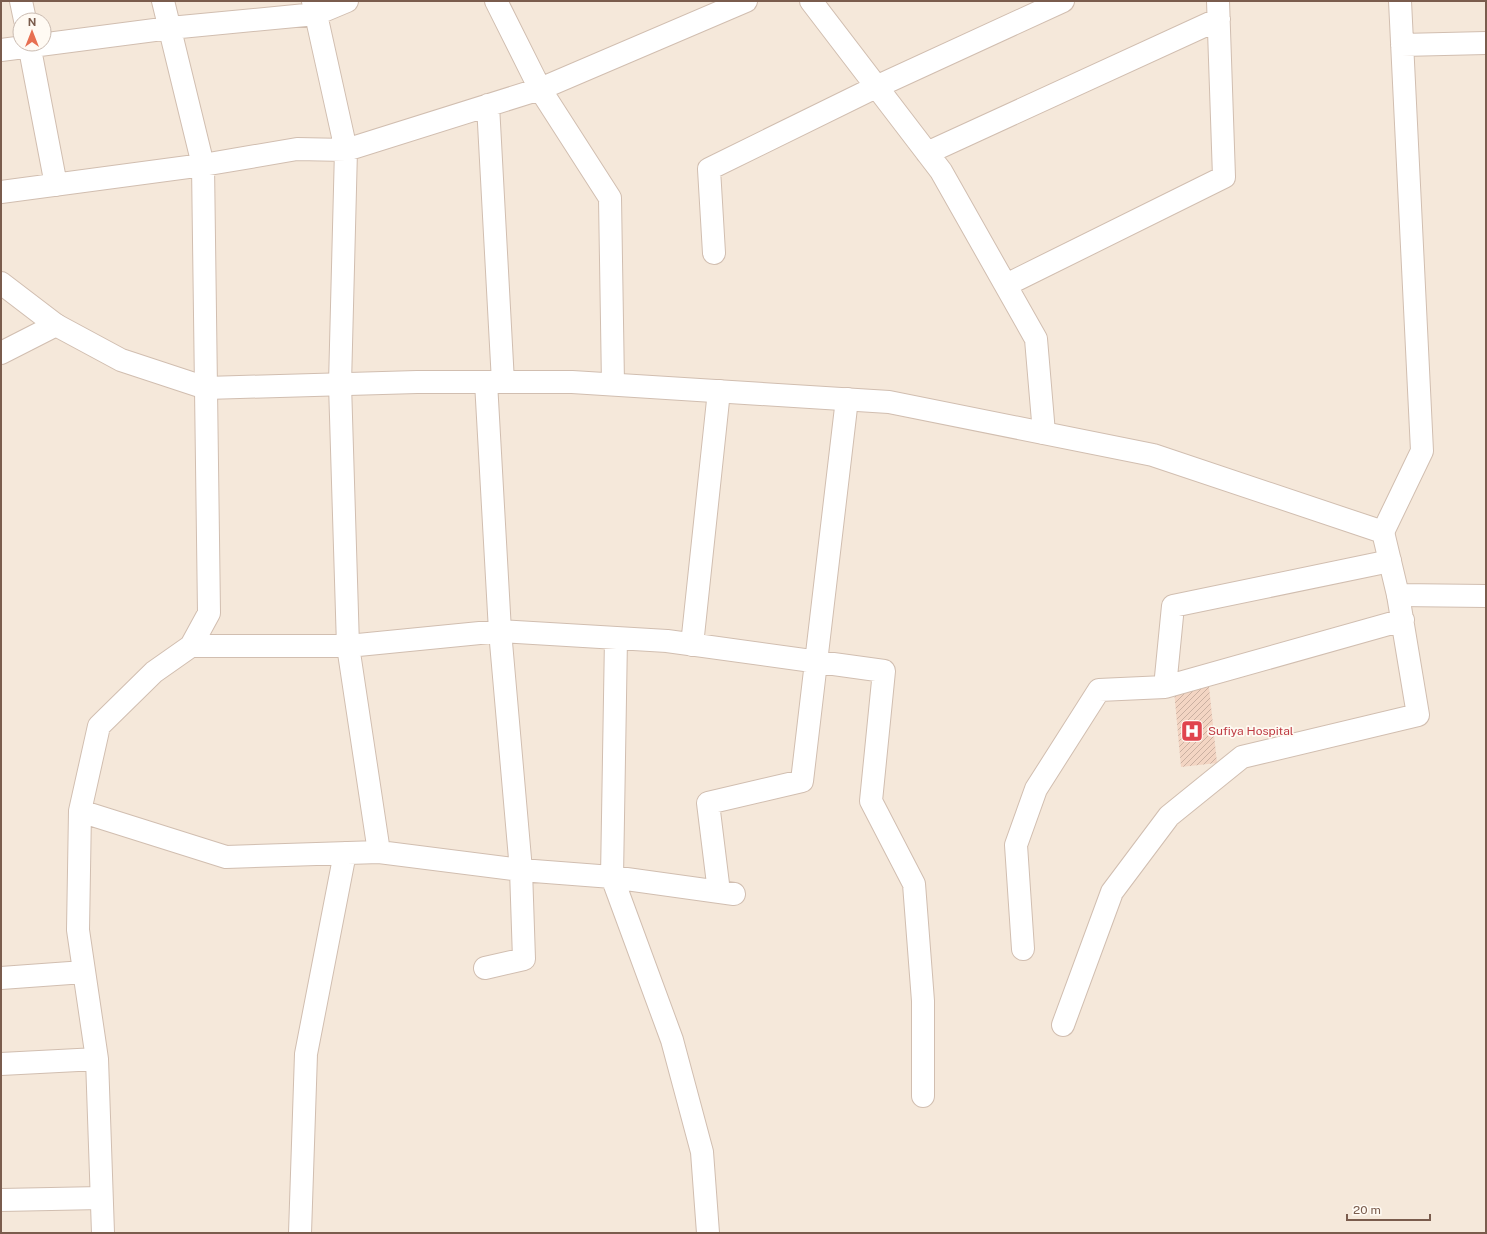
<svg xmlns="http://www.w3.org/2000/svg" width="1487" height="1234" viewBox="0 0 1487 1234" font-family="'Public Sans',sans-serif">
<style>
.residential{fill:#f5e8da;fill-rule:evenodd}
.building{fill:url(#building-hatch)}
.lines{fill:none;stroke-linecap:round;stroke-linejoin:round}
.minor-casing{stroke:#d1beb0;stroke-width:24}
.tertiary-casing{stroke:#d1beb0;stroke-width:24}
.minor{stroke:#fff;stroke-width:22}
.tertiary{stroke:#fff;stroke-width:22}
.labels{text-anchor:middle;stroke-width:3.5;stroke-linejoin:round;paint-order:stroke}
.health-label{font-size:12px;fill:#be3a42;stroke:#fffaf3;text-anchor:start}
</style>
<defs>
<pattern id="building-hatch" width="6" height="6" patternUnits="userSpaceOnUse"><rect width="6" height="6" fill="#f3d5c3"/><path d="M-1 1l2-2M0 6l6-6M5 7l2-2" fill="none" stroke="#cab0a1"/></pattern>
</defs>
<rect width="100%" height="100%" fill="#fdf6ec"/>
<!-- residential -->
<path class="residential" d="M 1,1 L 1486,1 L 1486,1233 L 1,1233 ZM 20,20 L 44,20 L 44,44 L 20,44 Z"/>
<!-- building -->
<path class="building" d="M 1209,687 L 1217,763 L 1181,767 L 1174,690 Z"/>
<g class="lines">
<!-- minor casing -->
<g class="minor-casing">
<path id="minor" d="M 21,1 L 25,20
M 313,1 L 346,150 L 340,384 L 348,646 L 379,852
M 496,1 L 540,89 L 610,198 L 613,384
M 811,1 L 941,171 L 1036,339 L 1044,433
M 29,44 L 56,185
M 1402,45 L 1486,43
M 1,50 L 170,28 L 316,14 L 347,1
M 488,105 L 503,382
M 927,153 L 1219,19
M 1,192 L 203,165 L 297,149 L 346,150 L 540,89 L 746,1
M 714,253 L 709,169 L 876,87 L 1063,1
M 1006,285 L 1224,177 L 1218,1
M 1,353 L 56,325
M 1383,532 L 1422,451 L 1400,1
M 616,638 L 612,877 L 672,1040 L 702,1152 L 708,1233
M 692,645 L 719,391
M 191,646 L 348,646 L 500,631 L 667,641 L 884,671 L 871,801 L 914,884 L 923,1001 L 923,1096
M 1165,687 L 1403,620
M 80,811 L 226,857 L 379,852 L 521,870 L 612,877 L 734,894
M 719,892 L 708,803 L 802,781 L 847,399
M 1023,949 L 1016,845 L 1036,789 L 1099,690 L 1165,687 L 1173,606 L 1390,561
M 485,968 L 524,959 L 521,870 L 500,631 L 486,382
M 1,978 L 84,972
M 1063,1025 L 1112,892 L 1169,816 L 1242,757 L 1418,715 L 1398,595
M 1,1064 L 97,1059
M 1,1200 L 101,1198
M 103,1233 L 97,1059 L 78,930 L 80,811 L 99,726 L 154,672 L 191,646 L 209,613 L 203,165 L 163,1
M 300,1233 L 306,1054 L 345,853"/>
</g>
<!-- tertiary casing -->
<g class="tertiary-casing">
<path id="tertiary" d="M 1,283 L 56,325 L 121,360 L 206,388 L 417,382 L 572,382 L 889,402 L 1153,455 L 1383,532 L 1398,595 L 1486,596"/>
</g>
<!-- minor -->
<use href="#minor" class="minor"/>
<!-- tertiary -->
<use href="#tertiary" class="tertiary"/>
</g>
<!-- icons -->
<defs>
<g id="hospital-square" transform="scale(1.15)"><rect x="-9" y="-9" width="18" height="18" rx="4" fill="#e0444e" stroke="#fffaf3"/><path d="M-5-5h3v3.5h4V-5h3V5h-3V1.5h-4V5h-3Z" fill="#fff"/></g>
</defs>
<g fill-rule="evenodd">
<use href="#hospital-square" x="1192" y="731"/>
</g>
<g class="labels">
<!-- health labels -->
<g class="health-label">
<text x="1208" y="735">Sufiya Hospital</text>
</g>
</g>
<!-- border -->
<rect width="1487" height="1234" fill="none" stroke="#7a5c4d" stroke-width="4"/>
<!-- north arrow -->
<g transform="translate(32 32)"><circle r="19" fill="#fffaf3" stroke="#cabbb1"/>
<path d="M0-3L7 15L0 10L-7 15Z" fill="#e76f51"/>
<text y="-6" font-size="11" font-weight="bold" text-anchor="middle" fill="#7a5c4d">N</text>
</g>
<!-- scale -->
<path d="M1347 1214v6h83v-6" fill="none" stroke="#7a5c4d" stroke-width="2"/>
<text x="1353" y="1214" font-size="12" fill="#7a5c4d" stroke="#fffaf3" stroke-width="3" paint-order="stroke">20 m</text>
</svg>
